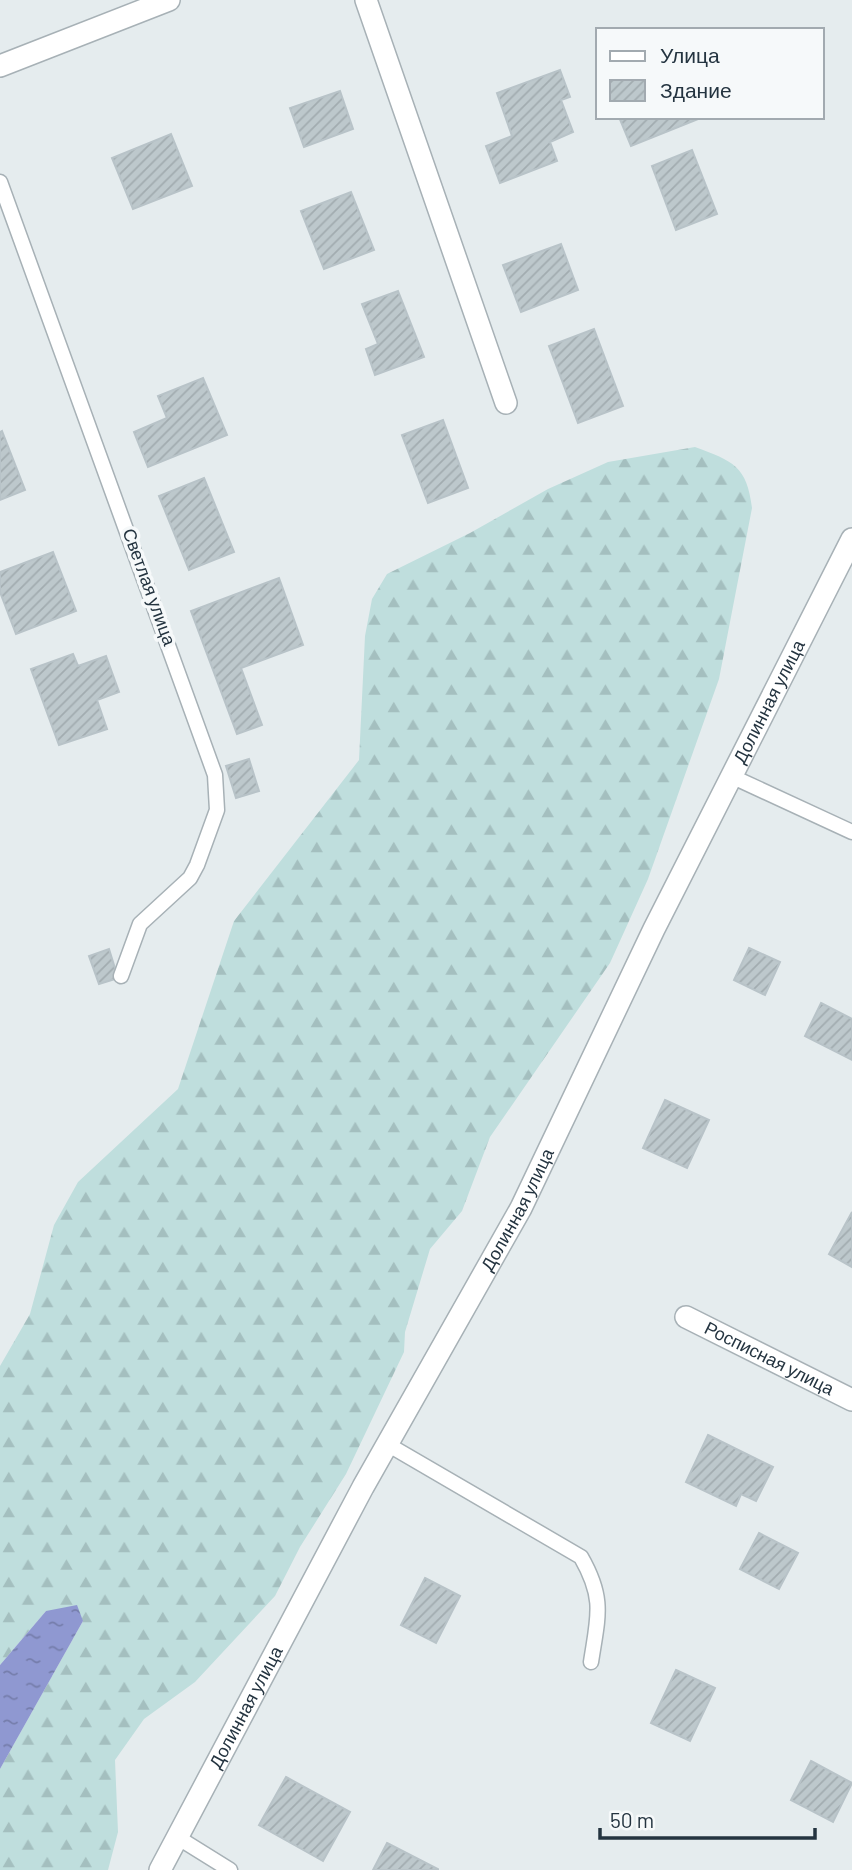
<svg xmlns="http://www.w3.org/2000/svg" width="852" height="1870" viewBox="0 0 852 1870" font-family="Barlow,sans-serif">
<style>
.forest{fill:url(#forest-firs)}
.water{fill:url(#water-ripples)}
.building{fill:url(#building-hatch);stroke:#b8c3c8;stroke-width:2}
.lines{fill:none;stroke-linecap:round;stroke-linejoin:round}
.lane-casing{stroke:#a7b1b6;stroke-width:17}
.street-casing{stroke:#a7b1b6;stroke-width:24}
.lane{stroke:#fff;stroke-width:14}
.street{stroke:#fff;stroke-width:21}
.labels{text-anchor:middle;stroke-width:7;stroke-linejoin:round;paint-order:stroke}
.street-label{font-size:18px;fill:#243440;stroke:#f6f9fa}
</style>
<defs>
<pattern id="forest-firs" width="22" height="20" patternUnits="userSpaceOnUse" patternTransform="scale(1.75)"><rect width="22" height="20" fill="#bfdedd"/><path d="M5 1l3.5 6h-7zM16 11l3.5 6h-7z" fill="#a4bfbf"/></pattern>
<pattern id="water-ripples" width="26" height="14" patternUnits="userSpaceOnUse" patternTransform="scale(1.75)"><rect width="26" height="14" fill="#8f98d1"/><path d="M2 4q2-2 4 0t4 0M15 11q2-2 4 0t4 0" fill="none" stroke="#757dab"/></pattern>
<pattern id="building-hatch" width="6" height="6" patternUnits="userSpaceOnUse" patternTransform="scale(1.75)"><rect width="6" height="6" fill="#bdc8cc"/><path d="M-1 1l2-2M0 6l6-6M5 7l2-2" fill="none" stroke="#a2acb0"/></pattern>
</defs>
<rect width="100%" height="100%" fill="#e5ecee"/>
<!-- forest -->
<path class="forest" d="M 695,447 C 733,461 747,466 752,508 L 719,679 L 648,879 L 610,963 L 490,1137 L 462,1211 L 430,1249 L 405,1332 L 404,1352 L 346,1474 L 300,1547 L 275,1596 L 195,1682 L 144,1719 L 115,1760 L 118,1832 L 108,1870 L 0,1870 L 0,1769 L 83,1621 L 46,1611 L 0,1665 L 0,1366 L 30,1314 L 54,1225 L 78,1182 L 178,1089 L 234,921 L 359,760 L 365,636 L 372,599 L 387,574 L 470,533 L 548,489 L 608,462 Z"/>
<!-- water -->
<path class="water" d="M 77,1605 L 83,1621 L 0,1769 L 0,1665 L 46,1611 Z"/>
<!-- building -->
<path class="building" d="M 560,70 L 570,97 L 561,100 L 573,132 L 550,142 L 557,161 L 500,183 L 486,146 L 512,136 L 497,93 Z
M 340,91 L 353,129 L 304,147 L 290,108 Z
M 619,117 L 703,117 L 631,146 Z
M 171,134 L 192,186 L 133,209 L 112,158 Z
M 692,150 L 717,214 L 676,230 L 652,166 Z
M 351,192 L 374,250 L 324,269 L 301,211 Z
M 561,244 L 578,290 L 521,312 L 503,265 Z
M 398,291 L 424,357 L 375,375 L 366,349 L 378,344 L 362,304 Z
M 594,329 L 623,406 L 578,423 L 549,346 Z
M 203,378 L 227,435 L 148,467 L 134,432 L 167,418 L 158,396 Z
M 443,420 L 468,488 L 428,503 L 402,435 Z
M 2,431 L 25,490 L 0,500 L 0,432 Z
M 204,478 L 234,552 L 189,570 L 159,496 Z
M 53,552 L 76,611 L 16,634 L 0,592 L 0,572 Z
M 279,578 L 303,645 L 241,668 L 262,725 L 237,734 L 191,611 Z
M 73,654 L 78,666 L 106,656 L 119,692 L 97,700 L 107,729 L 59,745 L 31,669 Z
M 249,759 L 259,791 L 236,798 L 226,766 Z
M 749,948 L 780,962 L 765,995 L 734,980 Z
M 109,949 L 118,978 L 99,984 L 89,956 Z
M 821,1003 L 852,1019 L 852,1060 L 805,1036 Z
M 665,1100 L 709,1120 L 687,1168 L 643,1148 Z
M 852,1212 L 852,1267 L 829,1254 Z
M 708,1435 L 773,1467 L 756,1501 L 741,1494 L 736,1506 L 686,1482 Z
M 759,1533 L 798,1553 L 779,1589 L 740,1569 Z
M 425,1578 L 460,1596 L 436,1643 L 401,1625 Z
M 676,1670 L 715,1688 L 690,1741 L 651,1723 Z
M 811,1761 L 852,1783 L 833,1822 L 791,1800 Z
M 286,1777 L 350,1812 L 323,1861 L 259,1825 Z
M 387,1843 L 438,1869 L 438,1870 L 373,1870 Z"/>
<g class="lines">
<!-- lane casing -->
<g class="lane-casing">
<path id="lane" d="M 0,182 L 215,775 L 217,810 L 197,865 L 190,878 L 140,924 L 121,976
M 733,777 L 852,832
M 387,1444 L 581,1557 C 605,1599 598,1616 591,1662
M 177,1837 L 230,1870"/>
</g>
<!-- street casing -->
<g class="street-casing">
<g id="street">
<path d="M 366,0 L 506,403"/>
<path d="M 0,66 L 169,0"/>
<path id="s1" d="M 686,1317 L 852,1400"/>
<path id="s2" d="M 160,1870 L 363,1487 L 521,1208 L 654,929 L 852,539"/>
</g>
</g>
<!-- lane -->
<use href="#lane" class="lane"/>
<!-- street -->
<use href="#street" class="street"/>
</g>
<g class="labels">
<!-- street labels -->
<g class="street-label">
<text transform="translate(149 587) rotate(70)" y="6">Светлая улица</text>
<text dy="6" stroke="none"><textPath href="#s2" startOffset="1318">Долинная улица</textPath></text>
<text dy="6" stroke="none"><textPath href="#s2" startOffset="751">Долинная улица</textPath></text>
<text dy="6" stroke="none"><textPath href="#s1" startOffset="93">Росписная улица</textPath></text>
<text dy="6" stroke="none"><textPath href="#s2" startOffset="184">Долинная улица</textPath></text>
</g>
</g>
<!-- legend -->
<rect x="596" y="28" width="228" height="91" fill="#f6f9fa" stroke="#a2aab0" stroke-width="2"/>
<rect x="610" y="51" width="35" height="10" fill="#ffffff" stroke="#a2aab0" stroke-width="2"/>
<text x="660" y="63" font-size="21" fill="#243440">Улица</text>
<rect x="610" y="80" width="35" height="21" fill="url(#building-hatch)" stroke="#a2aab0" stroke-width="2"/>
<text x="660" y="98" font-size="21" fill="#243440">Здание</text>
<!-- scale -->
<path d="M600 1828v10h215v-10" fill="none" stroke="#243440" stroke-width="3.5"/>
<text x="610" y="1828" font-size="21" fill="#243440" stroke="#f6f9fa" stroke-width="5" paint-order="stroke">50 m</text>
</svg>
